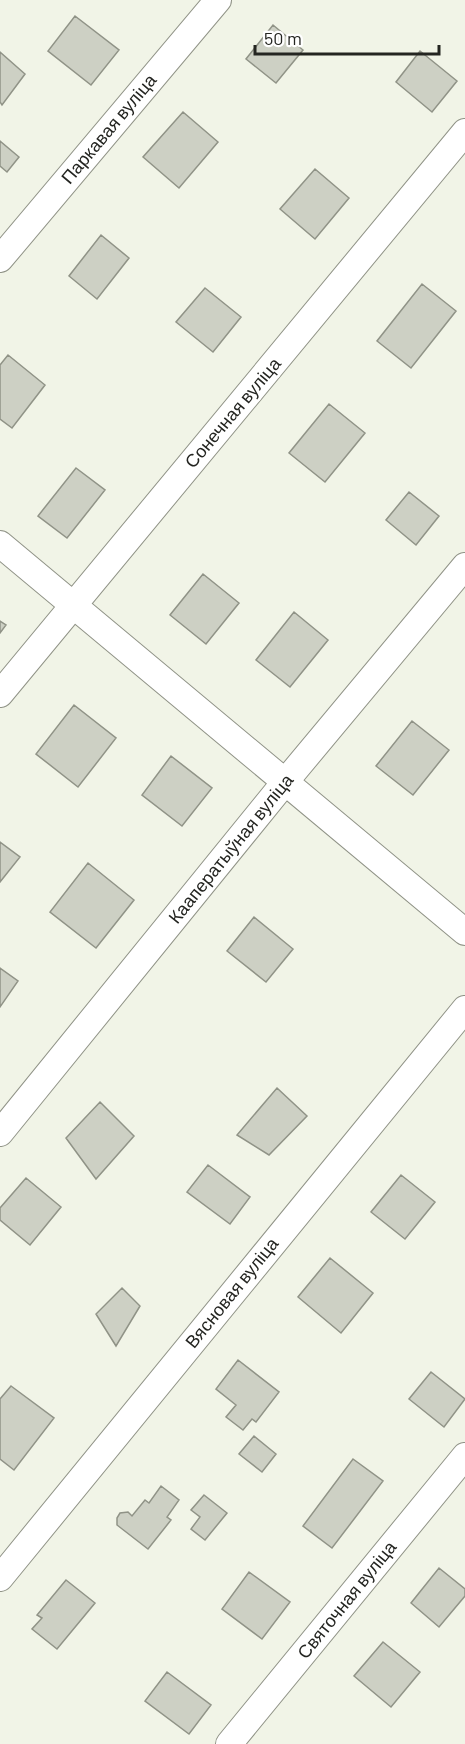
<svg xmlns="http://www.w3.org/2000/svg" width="465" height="1744" viewBox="0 0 465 1744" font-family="Barlow,sans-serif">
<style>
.building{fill:#cdd0c4;stroke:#909387;stroke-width:1.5}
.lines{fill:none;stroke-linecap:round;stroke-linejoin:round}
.minor-casing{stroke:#909387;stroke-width:28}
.minor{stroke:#fff;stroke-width:26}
.labels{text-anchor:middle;stroke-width:5;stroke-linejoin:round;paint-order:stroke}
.street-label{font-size:18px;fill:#242521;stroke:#fff}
</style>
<rect width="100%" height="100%" fill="#f1f4e7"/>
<!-- building -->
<path class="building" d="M 75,16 L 119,50 L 91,85 L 48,51 Z
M 273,25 L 303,50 L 276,83 L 246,59 Z
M 420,51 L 457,81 L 432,112 L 396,82 Z
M 0,52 L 25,74 L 2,105 L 0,102 Z
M 183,112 L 218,142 L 179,188 L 143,157 Z
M 0,141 L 19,157 L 7,172 L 0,166 Z
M 315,169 L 349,198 L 315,239 L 280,209 Z
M 101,235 L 129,258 L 97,299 L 69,276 Z
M 422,284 L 456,311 L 411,368 L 377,341 Z
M 205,288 L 241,317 L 213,352 L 176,322 Z
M 8,355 L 45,385 L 12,428 L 0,419 L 0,365 Z
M 329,404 L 365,433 L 325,482 L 289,453 Z
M 76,468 L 105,490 L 67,538 L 38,516 Z
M 409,492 L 439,516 L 416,545 L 386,520 Z
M 203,574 L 239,603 L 206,644 L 170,615 Z
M 294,612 L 328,640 L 290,687 L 256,660 Z
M 0,621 L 6,625 L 0,633 Z
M 74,705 L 116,738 L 78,787 L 36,754 Z
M 412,721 L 449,750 L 413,795 L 376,766 Z
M 171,756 L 212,788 L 182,826 L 142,795 Z
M 0,842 L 20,857 L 0,882 Z
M 88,863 L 134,900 L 96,948 L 50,912 Z
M 254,917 L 293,949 L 266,982 L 227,951 Z
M 0,968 L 18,981 L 0,1007 Z
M 277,1088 L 307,1116 L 269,1155 L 237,1135 Z
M 100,1102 L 134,1136 L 96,1179 L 66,1138 Z
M 208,1165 L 250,1197 L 230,1224 L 187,1192 Z
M 401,1175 L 435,1202 L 405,1239 L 371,1212 Z
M 26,1178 L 61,1207 L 30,1245 L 0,1220 L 0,1208 Z
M 330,1258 L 373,1293 L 341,1333 L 298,1297 Z
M 122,1288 L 140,1306 L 116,1346 L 96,1314 Z
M 238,1360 L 279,1392 L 256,1422 L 252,1419 L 243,1430 L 226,1417 L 236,1405 L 216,1389 Z
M 431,1372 L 465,1399 L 444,1427 L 409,1399 Z
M 11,1386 L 54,1418 L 14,1470 L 0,1459 L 0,1399 Z
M 254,1436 L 276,1454 L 262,1472 L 239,1454 Z
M 353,1459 L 383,1481 L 332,1548 L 303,1526 Z
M 161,1486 L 179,1500 L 167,1517 L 171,1520 L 148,1549 L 117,1525 L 117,1518 L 120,1513 L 128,1512 L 132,1516 L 145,1500 L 149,1503 Z
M 204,1495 L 227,1513 L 205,1540 L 191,1529 L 200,1517 L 191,1510 Z
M 439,1568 L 465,1589 L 465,1596 L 439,1627 L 411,1603 Z
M 249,1572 L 290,1602 L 262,1639 L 222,1609 Z
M 66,1580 L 95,1603 L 57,1649 L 32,1629 L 42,1618 L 37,1615 Z
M 383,1642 L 420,1672 L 391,1707 L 354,1676 Z
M 167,1672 L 211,1705 L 189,1734 L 145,1701 Z"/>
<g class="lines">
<!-- minor casing -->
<g class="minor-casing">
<path id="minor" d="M 0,259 L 218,0
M 0,544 L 465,932
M 0,694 L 465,132
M 0,1133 L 285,782 L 465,566
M 0,1578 L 465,1009
M 229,1744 L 465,1456"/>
</g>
<!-- minor -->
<use href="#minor" class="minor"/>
</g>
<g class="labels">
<!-- street labels -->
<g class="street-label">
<text transform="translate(109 129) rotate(-50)" y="6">Паркавая вуліца</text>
<text transform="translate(233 413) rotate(-50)" y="6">Сонечная вуліца</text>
<text transform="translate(231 849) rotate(-51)" y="6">Кааператыўная вуліца</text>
<text transform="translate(232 1293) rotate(-51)" y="6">Вясновая вуліца</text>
<text transform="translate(347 1600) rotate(-51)" y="6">Святочная вуліца</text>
</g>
</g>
<!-- scale -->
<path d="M255 45v9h184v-9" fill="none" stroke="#242521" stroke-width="3"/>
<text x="264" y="45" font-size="18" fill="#242521" stroke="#ffffff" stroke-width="4.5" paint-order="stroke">50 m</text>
</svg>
